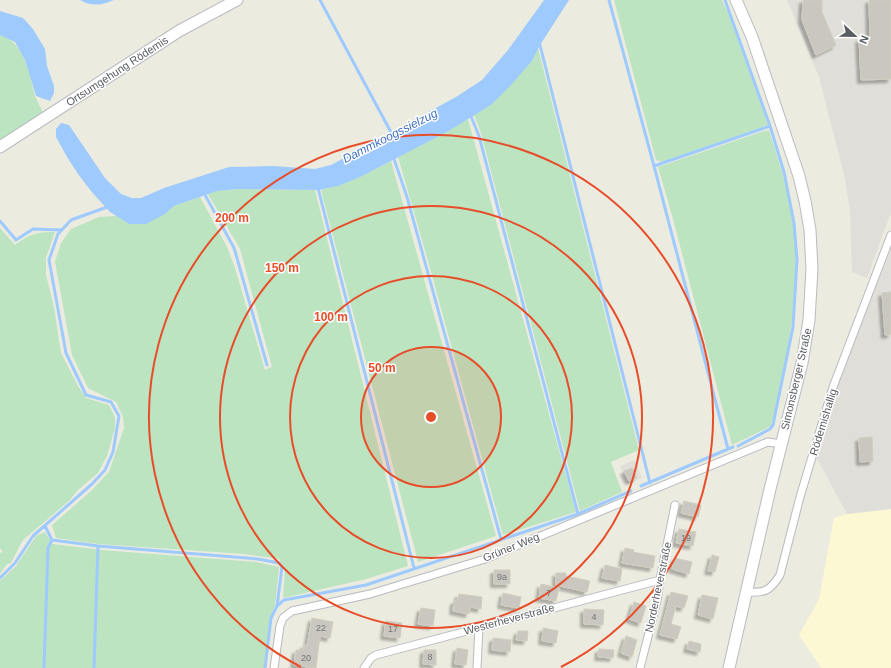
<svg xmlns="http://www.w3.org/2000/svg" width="891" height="668" viewBox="0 0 891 668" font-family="Arial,sans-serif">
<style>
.commercial{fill:#fdf8d4}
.industrial{fill:#dfded8}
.green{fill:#bce4c0}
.water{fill:#9ecafe}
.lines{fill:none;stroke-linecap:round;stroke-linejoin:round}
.stream{stroke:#9ecafe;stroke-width:3}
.building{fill:#c9c7bf;stroke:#d1cdbf;filter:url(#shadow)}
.street-casing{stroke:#b8babf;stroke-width:9}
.secondary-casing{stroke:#b9bbc2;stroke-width:13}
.street{stroke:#fff;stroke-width:7}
.secondary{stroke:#fff;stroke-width:11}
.ring{fill:none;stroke:#e84d2a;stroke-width:2}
.labels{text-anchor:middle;stroke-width:3;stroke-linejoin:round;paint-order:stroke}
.number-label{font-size:9px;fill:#757778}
.street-label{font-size:11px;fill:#595c61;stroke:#fff}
.water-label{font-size:12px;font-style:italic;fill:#4172c1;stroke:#fff}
.centre{fill:#e84d2a;stroke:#fff;stroke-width:2}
.ring-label{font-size:12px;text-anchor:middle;font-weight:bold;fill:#e84d2a;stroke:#fff;stroke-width:3;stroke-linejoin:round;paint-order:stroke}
</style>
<defs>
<filter id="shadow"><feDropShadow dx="-3.5" dy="3.5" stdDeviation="1" flood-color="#0004"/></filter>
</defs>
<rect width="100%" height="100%" fill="#ecebe0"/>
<!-- commercial -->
<path class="commercial" d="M 891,509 L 891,668 L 821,668 L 799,635 L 819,599 L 834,518 L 847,514 Z"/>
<!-- industrial -->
<path class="industrial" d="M 787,0 L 891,0 L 891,212 L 867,278 L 852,272 L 850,211 L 845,179 L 819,77 Z
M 891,249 L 891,509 L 847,514 L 815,455 L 838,383 Z
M 635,460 L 642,478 L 627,484 L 620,466 Z"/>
<!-- green -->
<path class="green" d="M 614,0 L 722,0 L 729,15 L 768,125 L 662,162 L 656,160 Z
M 0,35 C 25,42 29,74 35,96 C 38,102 41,109 44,115 L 0,144 Z
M 538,48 L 639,450 L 611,462 L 622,492 L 580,511 L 481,133 L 474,115 L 491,105 L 532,61 Z
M 468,119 L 576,512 L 503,535 L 428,261 L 398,157 L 447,132 Z
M 767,130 L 769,131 C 778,157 786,183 791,210 C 803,282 789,356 771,426 L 732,445 L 673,219 L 658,167 Z
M 391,161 L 496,536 L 418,562 L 321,190 C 347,184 368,173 391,161 Z
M 237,189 L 315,190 L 408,566 L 366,579 L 283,598 L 285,569 L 279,559 L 244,554 L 98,544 L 56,538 L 52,525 L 91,491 L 109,472 L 124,428 L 123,417 L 116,402 L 88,388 L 72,355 L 55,262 L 61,243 L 71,229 L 99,217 L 116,216 L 129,224 L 165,214 L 174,206 L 200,197 L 227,247 L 235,268 L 265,370 L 272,367 L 240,249 L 208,194 L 217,191 Z
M 0,228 L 15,245 C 30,234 36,232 55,232 L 46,258 L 46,275 L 54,307 L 61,353 L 78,386 L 86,398 L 109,405 L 115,417 L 115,428 L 107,456 L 98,473 L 78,490 L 69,501 L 23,540 L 11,563 L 7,564 L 0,574 L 0,553 L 3,552 L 0,548 Z
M 45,532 L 53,544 L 102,550 L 256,562 L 279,567 L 275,606 L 270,617 L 264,668 L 0,668 L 0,581 L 16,566 L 36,536 Z"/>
<!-- water -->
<path class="water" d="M 80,0 L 114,0 C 103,5 91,7 80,0 Z
M 544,0 L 569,0 L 540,45 L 532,61 L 511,85 L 491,105 L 447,132 L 360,177 L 338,186 L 319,190 L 237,189 L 217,191 L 174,206 L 165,214 L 146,224 L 129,224 L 110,212 L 91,191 L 78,174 L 67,157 L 56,137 L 56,129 L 61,123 L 69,125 L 105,178 L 121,194 L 132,198 L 141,198 L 164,188 L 229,167 L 273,166 L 315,169 L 331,165 L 456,97 L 482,80 L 508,50 Z
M 0,11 L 23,18 L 33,29 L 45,49 L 47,66 L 54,86 L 54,93 L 50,101 L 36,96 L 25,60 L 15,42 L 0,35 Z"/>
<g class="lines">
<!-- stream -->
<path class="stream" d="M 320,0 L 393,136
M 609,0 L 654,166 L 728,449
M 725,0 L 770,126 L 784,172 L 794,223 L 797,260 L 793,327 L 773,425 L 770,429 L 738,446
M 539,41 L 650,483
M 470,114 L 479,136 L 578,514
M 393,156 L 407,197 L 501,539
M 654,166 L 770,126
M 318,188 L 414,568
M 204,193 L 234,248 L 237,258 L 267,365
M 0,221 L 16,240 L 33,229 L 62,230
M 641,486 L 733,447
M 45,526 L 52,540 L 98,546 L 258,559 L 279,563 L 282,567 L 277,606
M 0,578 L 15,563 L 33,536 L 92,484 L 105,470 L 113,452 L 119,416 L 111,402 L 86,395 L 66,353 L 49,260 L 58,234 L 71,220 L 110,206
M 44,668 L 48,548 L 52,540
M 94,668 L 98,546
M 265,668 L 271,618 L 277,606 L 284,600 L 366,585 L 578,514 L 631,491"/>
</g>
<!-- building -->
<path class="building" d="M 803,0 L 822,0 L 822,12 L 836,45 L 816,55 L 802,20 Z
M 869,0 L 891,0 L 891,79 L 861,80 L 859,39 L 870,39 Z
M 891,292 L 891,334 L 885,335 L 882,293 Z
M 872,437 L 873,461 L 860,462 L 859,438 Z
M 632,468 L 637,478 L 629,481 L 624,471 Z
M 684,501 L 701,505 L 698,517 L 681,513 Z
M 679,529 L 696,532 L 693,546 L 676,543 Z
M 625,548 L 634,550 L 633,552 L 655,556 L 653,568 L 622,563 Z
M 712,555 L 719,557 L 715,572 L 708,571 Z
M 675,558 L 692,562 L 689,574 L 672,569 Z
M 605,565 L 622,569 L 620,581 L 602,578 Z
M 494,570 L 510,570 L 510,584 L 494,584 Z
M 556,573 L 566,573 L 566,576 L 590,581 L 587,592 L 556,585 Z
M 541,584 L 559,588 L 556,601 L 539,598 Z
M 671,592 L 688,596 L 684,608 L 676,606 L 671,624 L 681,627 L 677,639 L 660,635 Z
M 503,593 L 521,597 L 519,608 L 501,605 Z
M 459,594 L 482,597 L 481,609 L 470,607 L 469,614 L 453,611 L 454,601 L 457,601 Z
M 702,595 L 718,598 L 713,619 L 698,615 Z
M 634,602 L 646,606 L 641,623 L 629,619 Z
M 421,608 L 435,610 L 433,626 L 418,624 Z
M 584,609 L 604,610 L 603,625 L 584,624 Z
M 312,618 L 333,622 L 330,638 L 320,636 L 316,668 L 294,665 L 296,650 L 303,651 L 304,645 L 307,646 Z
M 386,621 L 402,623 L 400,638 L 384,636 Z
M 543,628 L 558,631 L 556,643 L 542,641 Z
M 518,631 L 528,631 L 527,641 L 516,640 Z
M 626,636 L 637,640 L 632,657 L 621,653 Z
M 493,638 L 511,640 L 510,652 L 492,650 Z
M 689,641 L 701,644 L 700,652 L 687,649 Z
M 457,648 L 468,650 L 466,665 L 455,664 Z
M 599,649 L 614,650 L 613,658 L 598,657 Z
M 424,650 L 436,650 L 436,665 L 423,664 Z"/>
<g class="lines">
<!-- street casing -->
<g class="street-casing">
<path id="street" d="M 747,592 C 765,593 770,591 780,575 L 800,497 L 833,387 L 891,235
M 274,668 L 280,626 L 283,618 L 292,611 L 370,594 L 485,559 L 768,442 L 781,444
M 364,668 L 371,658 L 376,655 L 660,580
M 477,668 L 479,627
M 640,668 L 657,601 L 660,580 L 675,505"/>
</g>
<!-- secondary casing -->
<g class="secondary-casing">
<path id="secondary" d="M 0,147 L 179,31 L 237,0
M 729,668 L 770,489 L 802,363 L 809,320 L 812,269 L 810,230 L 805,201 L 799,176 L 752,37 L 736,0"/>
</g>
<!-- street -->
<use href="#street" class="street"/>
<!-- secondary -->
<use href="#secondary" class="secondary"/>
</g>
<!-- distance rings -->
<circle cx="431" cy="417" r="70" fill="#e84d2a" fill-opacity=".12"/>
<g class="ring">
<circle cx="431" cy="417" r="70"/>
<circle cx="431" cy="417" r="141"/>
<circle cx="431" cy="417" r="211"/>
<path d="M301 667A282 282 0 1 1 561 667"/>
</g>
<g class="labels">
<!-- number labels -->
<g class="number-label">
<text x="686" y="541">19</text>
<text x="502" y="580">9a</text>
<text x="549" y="596">7</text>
<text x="594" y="620">4</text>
<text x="321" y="631">22</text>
<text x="393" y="632">17</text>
<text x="430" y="660">8</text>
<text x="306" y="661">20</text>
</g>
<!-- street labels -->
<g class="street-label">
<text transform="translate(117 71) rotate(-33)" y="4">Ortsumgehung Rödemis</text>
<text transform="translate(796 379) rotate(-77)" y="4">Simonsberger Straße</text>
<text transform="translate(823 422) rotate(-73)" y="4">Rödemishallig</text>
<text transform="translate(511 547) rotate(-22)" y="4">Grüner Weg</text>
<text transform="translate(658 587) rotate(-78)" y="4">Norderheverstraße</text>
<text transform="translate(509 619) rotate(-15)" y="4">Westerheverstraße</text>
</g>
<!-- water labels -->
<g class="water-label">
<text transform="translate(390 136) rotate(-27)" y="4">Dammkoogssielzug</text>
</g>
</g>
<circle cx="431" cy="417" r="6" class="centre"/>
<g class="ring-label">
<text x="232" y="222">200 m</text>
<text x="282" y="272">150 m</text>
<text x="331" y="321">100 m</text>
<text x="382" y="372">50 m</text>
</g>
<!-- north arrow -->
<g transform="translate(855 36) rotate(112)" stroke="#ffffff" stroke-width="3" paint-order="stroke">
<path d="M0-3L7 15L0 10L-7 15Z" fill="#595c61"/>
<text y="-6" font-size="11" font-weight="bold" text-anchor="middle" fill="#595c61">N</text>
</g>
</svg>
